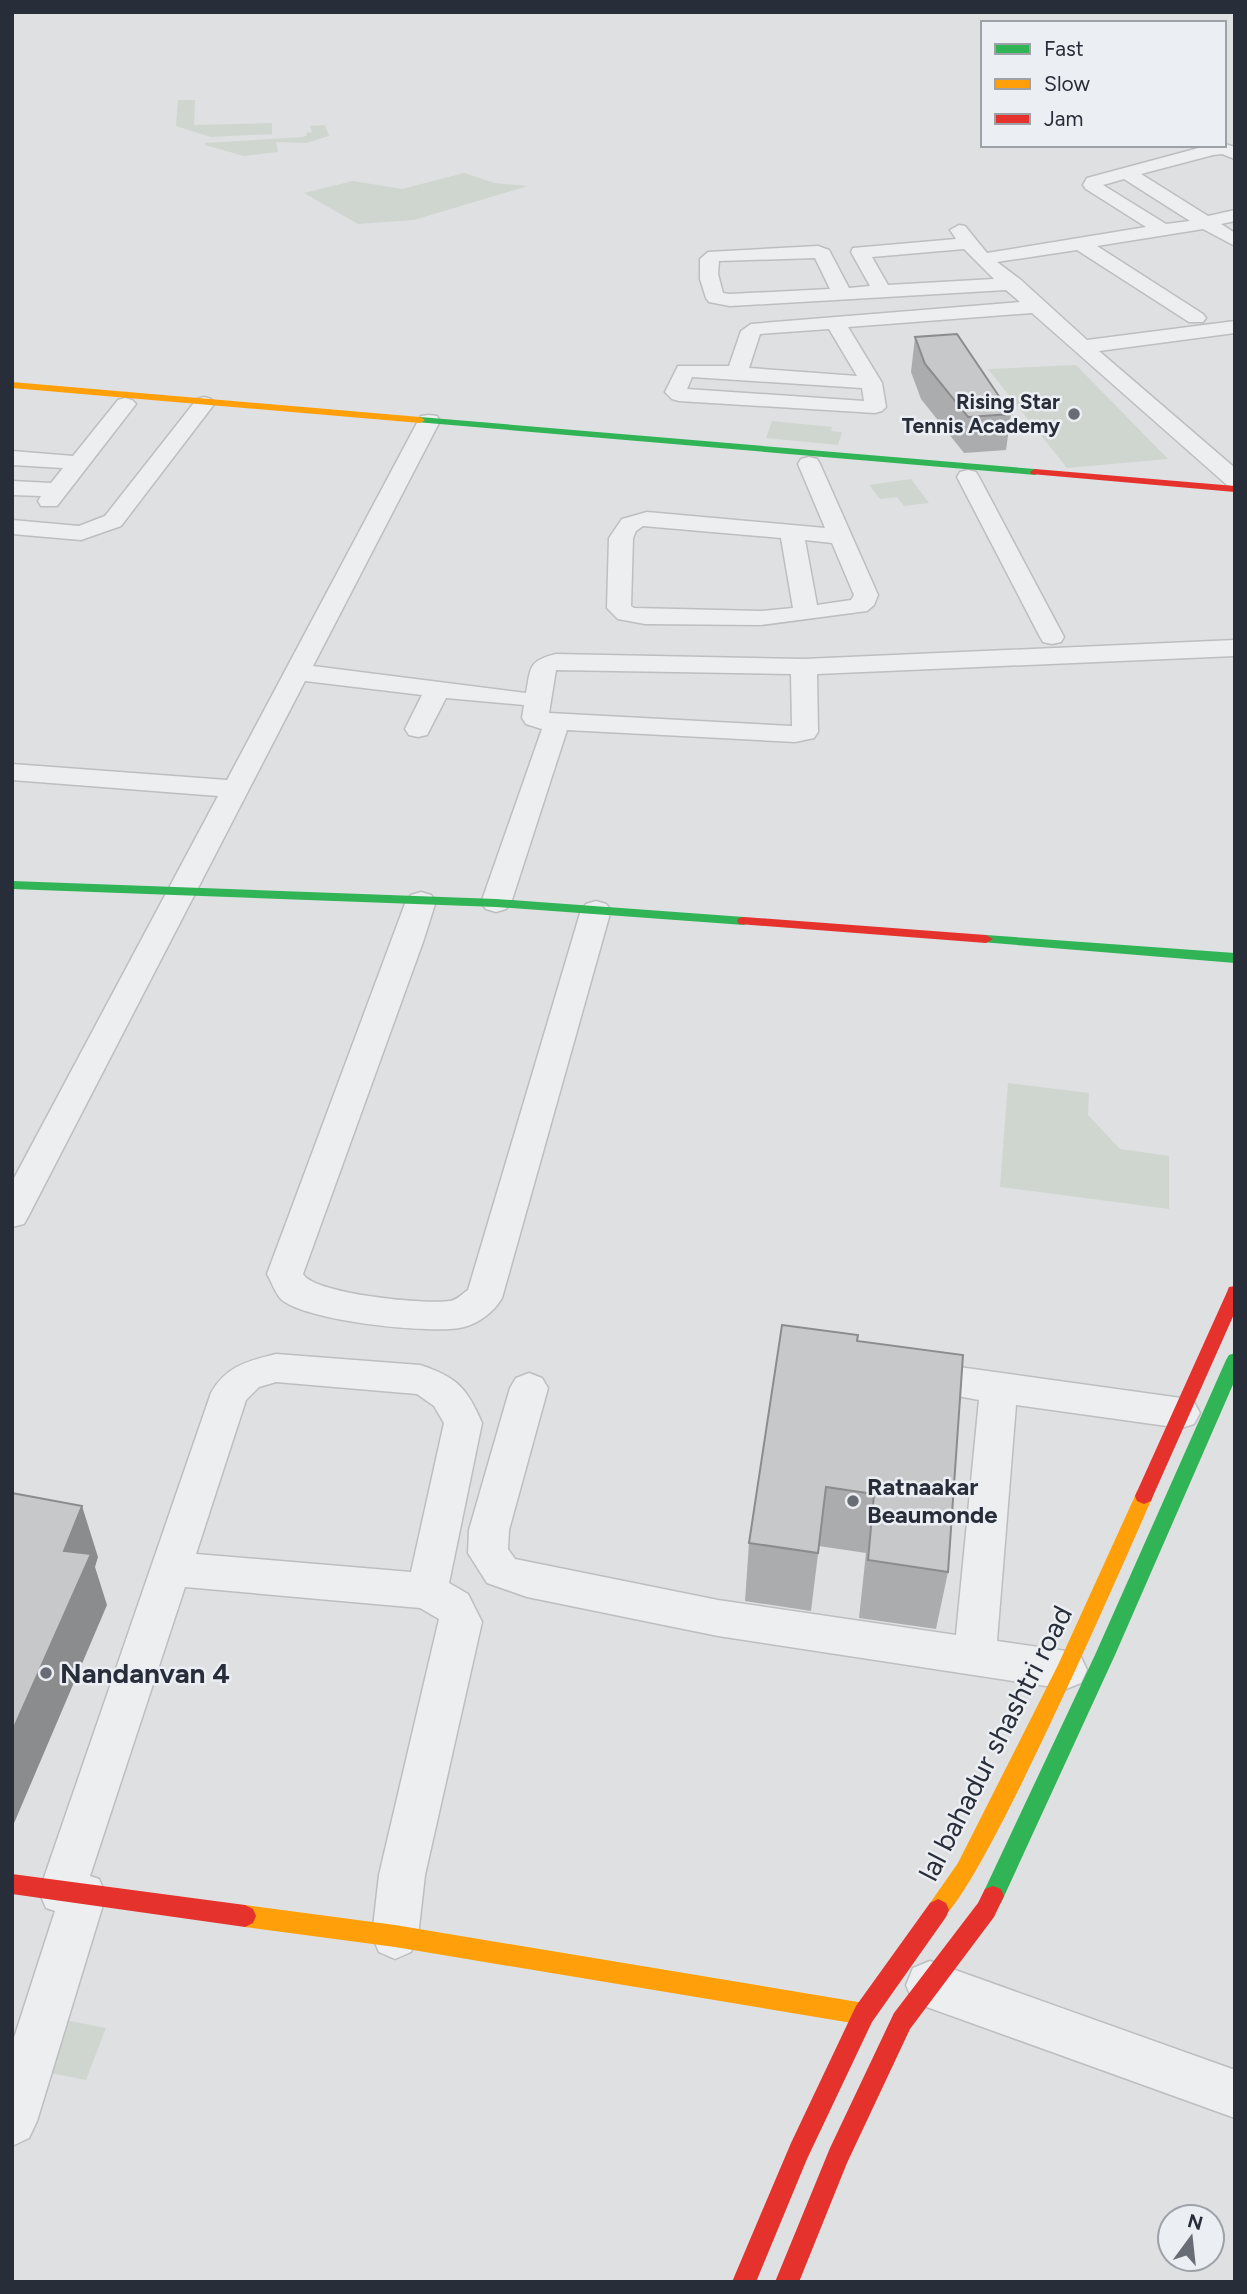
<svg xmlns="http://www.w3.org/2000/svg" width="1247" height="2294" viewBox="0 0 1247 2294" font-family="Figtree,sans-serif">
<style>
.green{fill:#cfd6cf}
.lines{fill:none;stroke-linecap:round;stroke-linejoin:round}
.street-casing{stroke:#bcbec0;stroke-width:3}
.street{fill:#edeeef;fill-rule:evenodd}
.fast{fill:#30b455;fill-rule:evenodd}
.slow{fill:#ff9f0a;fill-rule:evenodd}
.jam{fill:#e5322d;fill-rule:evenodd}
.wall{fill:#aaacae}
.shaded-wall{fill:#8b8c8d}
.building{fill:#c6c8ca;stroke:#8b8c8d;stroke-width:2}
.poi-dot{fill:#686c74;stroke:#ebeef2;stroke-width:2.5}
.labels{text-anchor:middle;stroke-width:5;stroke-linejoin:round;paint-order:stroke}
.far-poi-label{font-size:21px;font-weight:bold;fill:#282e39;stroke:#ebeef2;text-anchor:end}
.poi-label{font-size:24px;font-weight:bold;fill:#282e39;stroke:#ebeef2;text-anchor:start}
.near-poi-label{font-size:28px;font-weight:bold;fill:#282e39;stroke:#ebeef2;text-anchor:start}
.near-street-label{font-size:28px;fill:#282e39;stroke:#ebeef2}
</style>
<rect width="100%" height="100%" fill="#dee0e2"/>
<!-- green -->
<path class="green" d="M 178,100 L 195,100 L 194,125 L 272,123 L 272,134 L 211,137 L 176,126 Z
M 325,125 L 329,136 L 306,143 L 276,142 L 278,152 L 244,156 L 205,145 L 205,143 L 303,137 L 307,135 L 306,133 L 312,132 L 310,126 Z
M 464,173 L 494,183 L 528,186 L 414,220 L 358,224 L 304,193 L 353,181 L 402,189 Z
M 1076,365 L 1168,459 L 1067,468 L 988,369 Z
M 772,421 L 832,427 L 831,431 L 842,432 L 838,445 L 766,438 Z
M 911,479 L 929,503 L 904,506 L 897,497 L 880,499 L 869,485 Z
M 1008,1083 L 1089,1093 L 1088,1115 L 1120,1149 L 1169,1156 L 1169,1209 L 1000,1187 Z
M 49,2017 L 106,2028 L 86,2080 L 29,2069 Z"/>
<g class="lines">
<!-- street casing -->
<g class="street-casing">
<path id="street" d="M 1225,144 L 1235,147 L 1235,159 L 1222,154 L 1213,155 L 1141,174 L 1208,216 L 1235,210 L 1235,221 L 1221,224 L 1235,233 L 1235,246 L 1203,229 L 1097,246 L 1203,314 L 1206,318 L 1203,322 L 1189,322 L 1077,250 L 997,262 L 1021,280 L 1087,340 L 1235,321 L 1235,333 L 1099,351 L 1235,468 L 1235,487 L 1227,485 L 1032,313 L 848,327 L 882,383 L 886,407 L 882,411 L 875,413 L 679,401 L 672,399 L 665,392 L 678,366 L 729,366 L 741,331 L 751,324 L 1020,302 L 1006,290 L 730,306 L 709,302 L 706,298 L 700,279 L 700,259 L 708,252 L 818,246 L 829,250 L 849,288 L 870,286 L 851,252 L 853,248 L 956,239 L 950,230 L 959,225 L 965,226 L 987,253 L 1146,227 L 1086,189 L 1083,185 L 1087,178 L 1206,146 ZM 1124,179 L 1190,221 L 1166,224 L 1103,185 ZM 964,249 L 994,279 L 888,285 L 872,257 ZM 815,258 L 830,289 L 730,294 L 723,293 L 718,274 L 719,261 ZM 829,329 L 857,376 L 749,368 L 760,334 ZM 692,377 L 862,388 L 864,401 L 687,389 Z
M 204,397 L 211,399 L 215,403 L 121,526 L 81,540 L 12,534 L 12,520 L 79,526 L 105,516 L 197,399 Z
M 125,398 L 132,400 L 136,404 L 57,506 L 41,506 L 38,501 L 41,496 L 12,495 L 12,481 L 51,483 L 63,468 L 12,465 L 12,451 L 73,456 L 118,400 Z
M 429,415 L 437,416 L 440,421 L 313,666 L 526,693 C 531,667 528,661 556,654 L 804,659 L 1235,640 L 1235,656 L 817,674 L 818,732 L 814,738 L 795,742 L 567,730 L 511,903 L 506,909 L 496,912 L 486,909 L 481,903 L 542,729 L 526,724 L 522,718 L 524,705 L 446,698 L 427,735 L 418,737 L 409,735 L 405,729 L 422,695 L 305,681 L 29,1215 L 24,1224 L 12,1227 L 12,1182 L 218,796 L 12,780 L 12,764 L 227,780 L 418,421 L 421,416 ZM 556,670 L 791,674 L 792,726 L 549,713 Z
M 809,457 L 817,459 L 820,464 L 878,595 L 874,605 L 867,611 L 761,625 L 645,624 L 618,619 L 607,608 L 609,538 L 622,519 L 647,512 L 825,528 L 798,464 L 801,459 ZM 643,526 L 781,538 L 793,608 L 761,611 L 634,608 L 631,606 L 633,538 L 636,531 ZM 805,540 L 832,543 L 854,595 L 851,600 L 817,605 Z
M 968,470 L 976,472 L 979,477 L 1064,637 L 1061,642 L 1052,644 L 1043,642 L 1040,637 L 957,477 L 960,472 Z
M 421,892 L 431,895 L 436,901 L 423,942 L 303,1274 C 314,1294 426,1305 450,1301 C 457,1300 462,1294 468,1290 L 581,910 L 586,904 L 596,901 L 606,904 L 611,910 L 502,1298 C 494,1312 479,1323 464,1327 C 434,1335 301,1321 280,1298 C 275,1292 271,1281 267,1274 L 406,901 L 411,895 Z
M 276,1354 L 420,1365 C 457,1377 467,1388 482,1423 L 449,1583 L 468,1594 L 482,1622 L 425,1875 L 418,1936 L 411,1952 L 395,1959 L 379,1952 L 372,1936 L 379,1875 L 439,1619 L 420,1608 L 185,1587 L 90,1876 L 99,1879 L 106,1895 L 37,2121 L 29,2138 L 12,2146 L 12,2044 L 55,1911 L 46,1908 L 39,1892 L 211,1393 C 226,1366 248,1361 276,1354 ZM 276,1382 L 417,1394 L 434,1406 L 444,1423 L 411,1572 L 196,1554 L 246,1400 L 259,1387 Z
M 916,1361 L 1181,1398 L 1194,1402 L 1200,1413 L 1194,1424 L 1181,1428 L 1016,1405 L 997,1641 L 1066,1651 L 1081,1657 L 1087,1670 L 1081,1683 L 1066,1689 L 718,1636 L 527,1597 L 487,1583 L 468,1553 L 469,1530 L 510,1388 L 516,1378 L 529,1373 L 542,1378 L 548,1388 L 509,1530 L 508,1549 L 515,1559 L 718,1600 L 956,1635 L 979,1400 L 903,1386 L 897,1376 L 903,1366 Z
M 930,1961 L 1235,2070 L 1235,2118 L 913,2002 L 906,1985 L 913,1968 Z"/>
</g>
<!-- street -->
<use href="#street" class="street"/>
<!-- fast -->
<path class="fast" d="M 420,417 L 1035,469 L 1040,472 L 1035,475 L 416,422 L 416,418 Z
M 12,881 L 496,899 L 744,917 L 751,921 L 744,925 L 496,907 L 12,889 Z
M 986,935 L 1235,953 L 1235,963 L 981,942 L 979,939 L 981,936 Z
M 1235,1353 L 1235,1380 L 1115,1655 L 1001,1903 L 993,1906 L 985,1903 L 982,1896 L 985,1889 L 1095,1655 L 1226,1360 L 1229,1355 Z"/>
<!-- slow -->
<path class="slow" d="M 12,382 L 420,417 L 425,420 L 420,423 L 12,388 Z
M 1144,1488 L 1151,1491 L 1153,1496 C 1127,1555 976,1905 938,1921 L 930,1917 L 927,1910 L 930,1903 L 958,1863 L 1058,1665 L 1135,1496 L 1137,1491 Z
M 245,1905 L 395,1925 L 864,2003 L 872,2006 L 875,2014 L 872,2022 L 864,2025 L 395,1947 L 245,1927 L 237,1923 L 234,1916 L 237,1909 Z"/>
<!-- jam -->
<path class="jam" d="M 1035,469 L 1235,486 L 1235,492 L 1031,474 L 1030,472 Z
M 744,917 L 986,935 L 993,939 L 986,943 L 739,924 L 737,921 L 739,918 Z
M 1235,1286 L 1235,1312 L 1153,1496 L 1151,1501 L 1144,1504 L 1137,1501 L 1135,1496 L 1227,1292 L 1229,1287 Z
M 12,1874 L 245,1905 L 253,1909 L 256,1916 L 253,1923 L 245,1927 L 12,1894 Z
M 993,1886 L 1001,1889 L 1004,1896 L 994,1917 L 910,2029 L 847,2163 L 799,2282 L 775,2282 L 830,2148 L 894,2013 L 978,1903 L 985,1889 Z
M 938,1899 L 946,1903 L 949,1910 L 946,1917 L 872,2022 L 807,2159 L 756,2282 L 732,2282 L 791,2143 L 856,2006 L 930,1903 Z"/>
</g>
<!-- wall -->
<path class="wall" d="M 915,337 L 1011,414 L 1006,450 L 964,453 L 921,399 L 911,372 Z
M 857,1341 L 948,1572 L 936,1629 L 859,1618 L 866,1553 L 819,1546 L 811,1611 L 745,1601 L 749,1543 Z"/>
<!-- shaded-wall -->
<path class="shaded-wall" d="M 82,1506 L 98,1557 L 95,1567 L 107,1605 L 12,1828 L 12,1732 L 64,1551 Z"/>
<!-- building -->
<path class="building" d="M 957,334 L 1011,414 L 968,417 L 925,364 L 915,337 Z
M 782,1325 L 858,1335 L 857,1341 L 963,1355 L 948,1572 L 868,1560 L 874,1494 L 826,1487 L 818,1553 L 749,1543 Z
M 12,1493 L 82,1506 L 64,1551 L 91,1554 L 12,1732 Z"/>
<!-- markers -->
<g class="poi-dot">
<circle cx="1074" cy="414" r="7"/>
<circle cx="853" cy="1501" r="7"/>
<circle cx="46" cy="1673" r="7"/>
</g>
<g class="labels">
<!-- far-poi labels -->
<g class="far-poi-label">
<text x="1060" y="409">Rising Star<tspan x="1060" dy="24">Tennis Academy</tspan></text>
</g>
<!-- poi labels -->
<g class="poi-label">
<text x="867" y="1495">Ratnaakar<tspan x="867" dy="28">Beaumonde</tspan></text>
</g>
<!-- near-poi labels -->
<g class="near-poi-label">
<text x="60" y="1683">Nandanvan 4</text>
</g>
<!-- near-street labels -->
<g class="near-street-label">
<text transform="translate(995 1743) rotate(-63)" y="10">lal bahadur shashtri road</text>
</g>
</g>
<!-- border -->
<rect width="1247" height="2294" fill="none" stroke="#282e39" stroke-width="28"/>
<!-- legend -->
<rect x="981" y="21" width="245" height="126" fill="#ebeef2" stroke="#9da1a8" stroke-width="2"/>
<rect x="995" y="44" width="35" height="10" fill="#30b455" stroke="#9da1a8" stroke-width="2"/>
<text x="1044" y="56" font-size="21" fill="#282e39">Fast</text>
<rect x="995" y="79" width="35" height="10" fill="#ff9f0a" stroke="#9da1a8" stroke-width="2"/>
<text x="1044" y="91" font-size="21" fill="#282e39">Slow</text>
<rect x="995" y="114" width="35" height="10" fill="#e5322d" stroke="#9da1a8" stroke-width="2"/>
<text x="1044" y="126" font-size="21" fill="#282e39">Jam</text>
<!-- north arrow -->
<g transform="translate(1191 2238) rotate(15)"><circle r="33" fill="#ebeef2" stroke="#9da1a8" stroke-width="2"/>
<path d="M0-5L12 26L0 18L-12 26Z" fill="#686c74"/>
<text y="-10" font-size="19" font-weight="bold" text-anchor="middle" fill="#282e39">N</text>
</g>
</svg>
